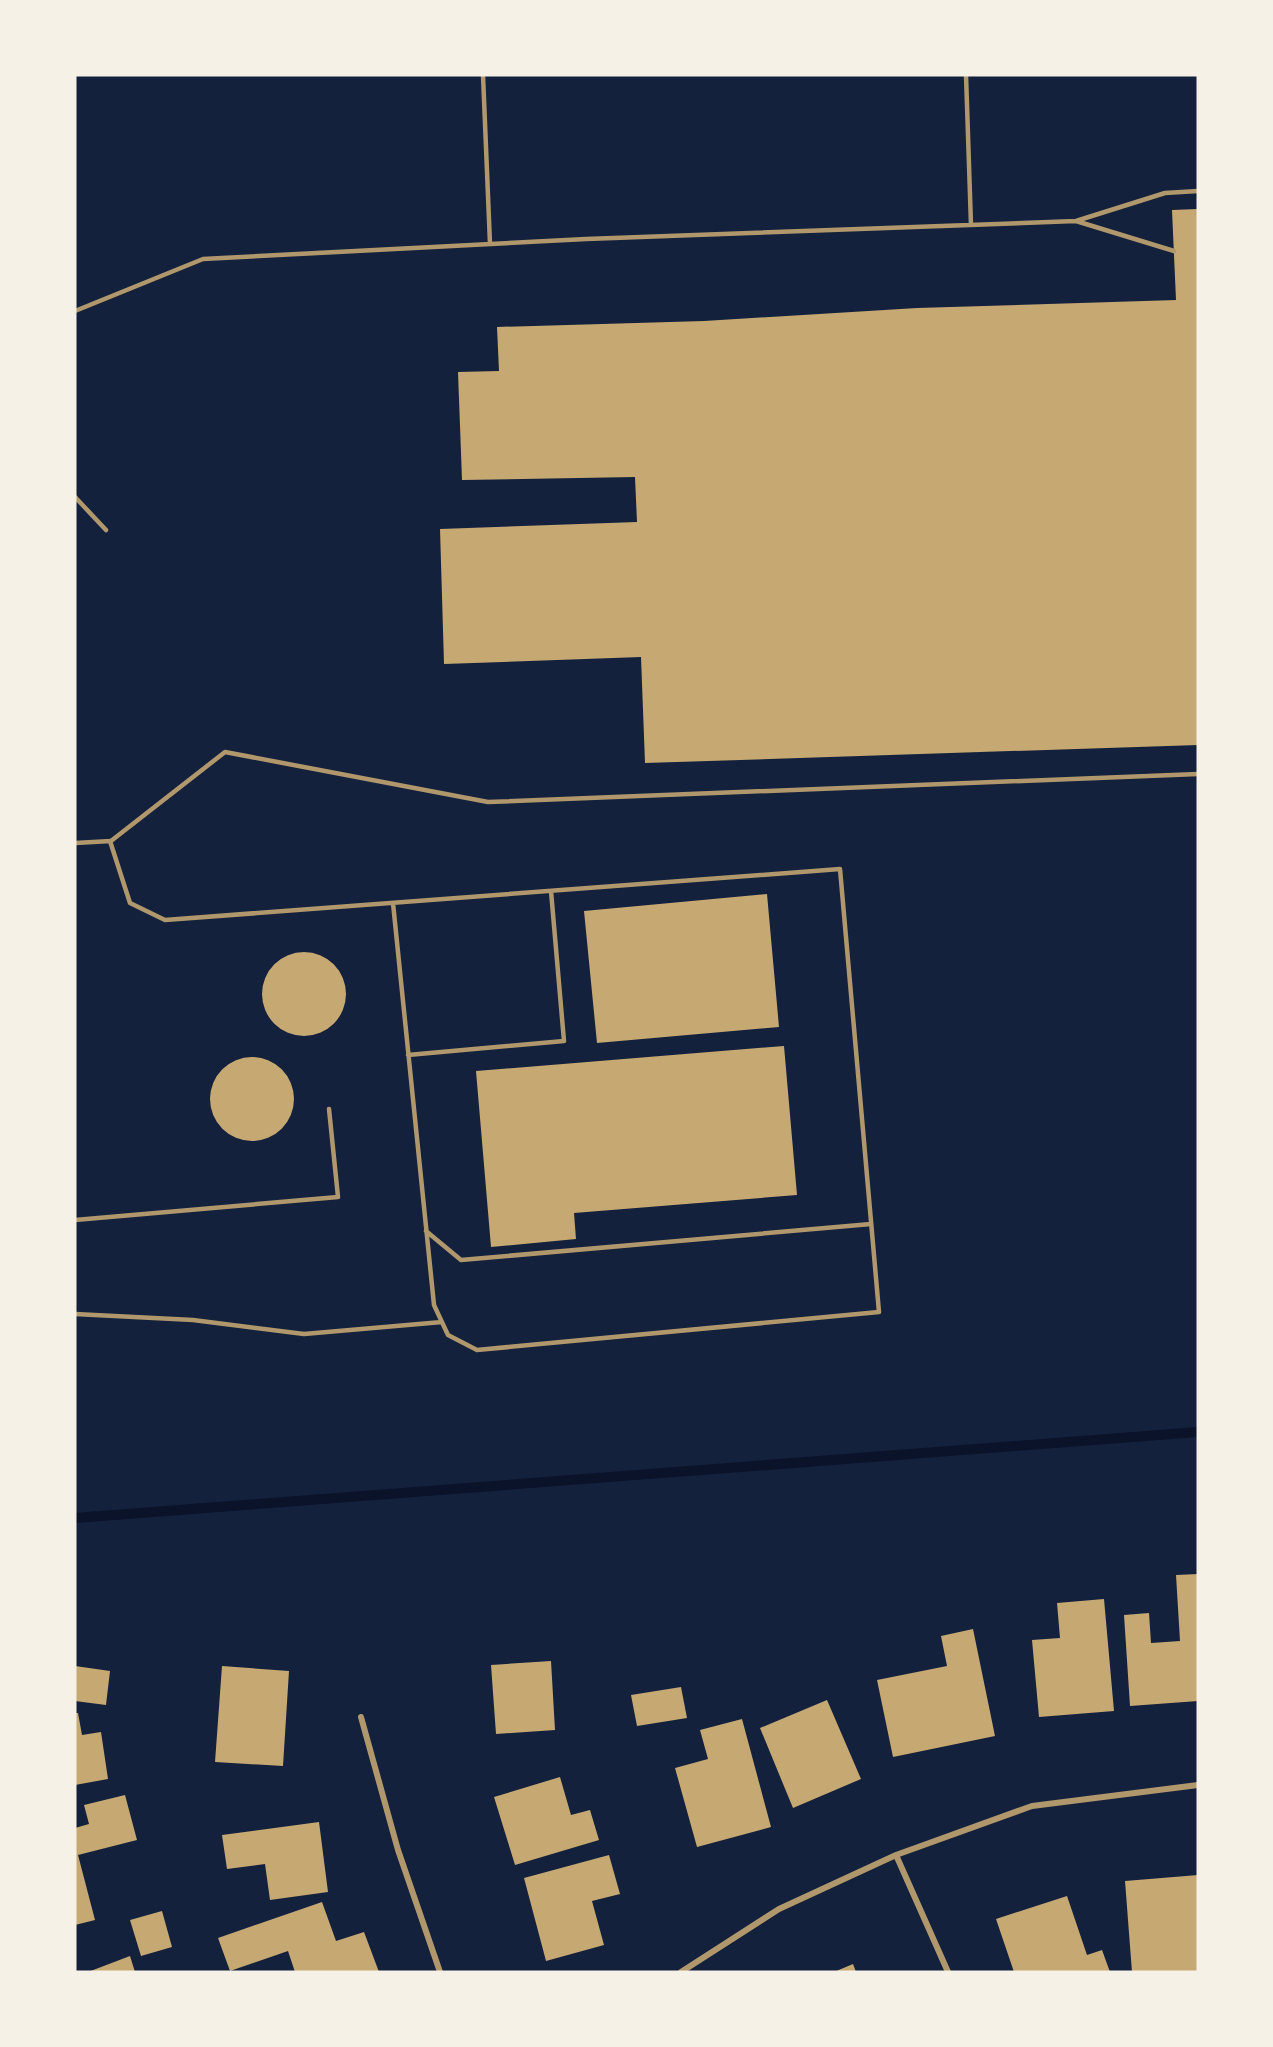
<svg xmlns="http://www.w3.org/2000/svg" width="1273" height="2047" viewBox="0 0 1273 2047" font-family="Inter,sans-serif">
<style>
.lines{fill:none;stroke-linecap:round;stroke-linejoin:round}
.stream{stroke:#0b132b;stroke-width:10}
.building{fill:#c6a872}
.service{stroke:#b1986c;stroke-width:4.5}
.minor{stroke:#b1986c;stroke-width:6}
</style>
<rect width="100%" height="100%" fill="#14213d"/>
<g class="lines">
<!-- stream -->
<path class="stream" d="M 75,1518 L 1198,1432"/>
</g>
<!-- building -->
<path class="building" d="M 1198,209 L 1198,745 L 645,763 L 641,657 L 444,664 L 440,529 L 637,522 L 635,477 L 462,480 L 458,372 L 499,371 L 497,327 L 704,321 L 917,308 L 1176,300 L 1172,210 Z
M 767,894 L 779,1027 L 597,1043 L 584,911 Z
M262 994a42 42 0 1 1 84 0a42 42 0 1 1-84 0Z
M 784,1046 L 797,1195 L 574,1213 L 576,1239 L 491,1247 L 476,1071 Z
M210 1099a42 42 0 1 1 84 0a42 42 0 1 1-84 0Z
M 1198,1574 L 1198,1701 L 1130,1706 L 1124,1615 L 1149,1613 L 1151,1643 L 1180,1641 L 1176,1575 Z
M 1104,1599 L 1114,1711 L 1039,1717 L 1032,1640 L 1060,1638 L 1057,1603 Z
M 973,1629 L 995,1736 L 893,1757 L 877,1680 L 947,1666 L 941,1636 Z
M 551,1661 L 555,1730 L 496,1734 L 491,1665 Z
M 75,1666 L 110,1671 L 106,1705 L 75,1701 Z
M 222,1666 L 289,1671 L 283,1766 L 215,1762 Z
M 681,1687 L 687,1718 L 637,1726 L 631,1695 Z
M 827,1700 L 861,1779 L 793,1808 L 760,1728 Z
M 75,1713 L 78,1713 L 82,1735 L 101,1732 L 108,1779 L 75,1785 Z
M 742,1719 L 771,1827 L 697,1847 L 675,1768 L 708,1759 L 700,1730 Z
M 560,1777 L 571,1815 L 590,1810 L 599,1840 L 515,1865 L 494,1797 Z
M 125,1795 L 137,1840 L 78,1855 L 95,1920 L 75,1925 L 75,1828 L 89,1824 L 84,1805 Z
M 319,1822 L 328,1892 L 270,1900 L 265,1864 L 227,1869 L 222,1835 Z
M 609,1855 L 620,1894 L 592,1901 L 604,1945 L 546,1961 L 524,1878 Z
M 1198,1875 L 1198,1972 L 1132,1972 L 1125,1881 Z
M 1067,1896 L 1087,1955 L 1102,1950 L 1110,1972 L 1014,1972 L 996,1919 Z
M 322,1902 L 336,1941 L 364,1932 L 379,1972 L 295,1972 L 288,1951 L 230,1971 L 218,1938 Z
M 162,1911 L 172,1947 L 141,1956 L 130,1920 Z
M 130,1956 L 135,1972 L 88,1972 Z
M 853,1964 L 856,1972 L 834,1972 Z"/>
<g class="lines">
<!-- service -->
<path class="service" d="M 483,75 L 490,244
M 966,75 L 971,225
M 1076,221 L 1174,251
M 75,311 L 203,259 L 586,239 L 1076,221 L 1165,193 L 1198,191
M 75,497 L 106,530
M 110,841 L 130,903 L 165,920 L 840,869 L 879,1312 L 477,1350 L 448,1335 L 434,1305 L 393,903
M 75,843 L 111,841 L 225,752 L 488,802 L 1198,774
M 408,1055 L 564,1041 L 551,891
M 75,1220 L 338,1197 L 329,1109
M 426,1231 L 461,1260 L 871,1224
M 75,1314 L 193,1320 L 304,1334 L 442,1322"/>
<!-- minor -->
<path class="minor" d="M 361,1717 L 398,1850 L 440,1972
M 896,1855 L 948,1972
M 681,1972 L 779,1909 L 896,1855 L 1032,1806 L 1198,1785"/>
</g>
<!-- border -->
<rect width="1273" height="2047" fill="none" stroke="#f6f1e7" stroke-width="153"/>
</svg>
